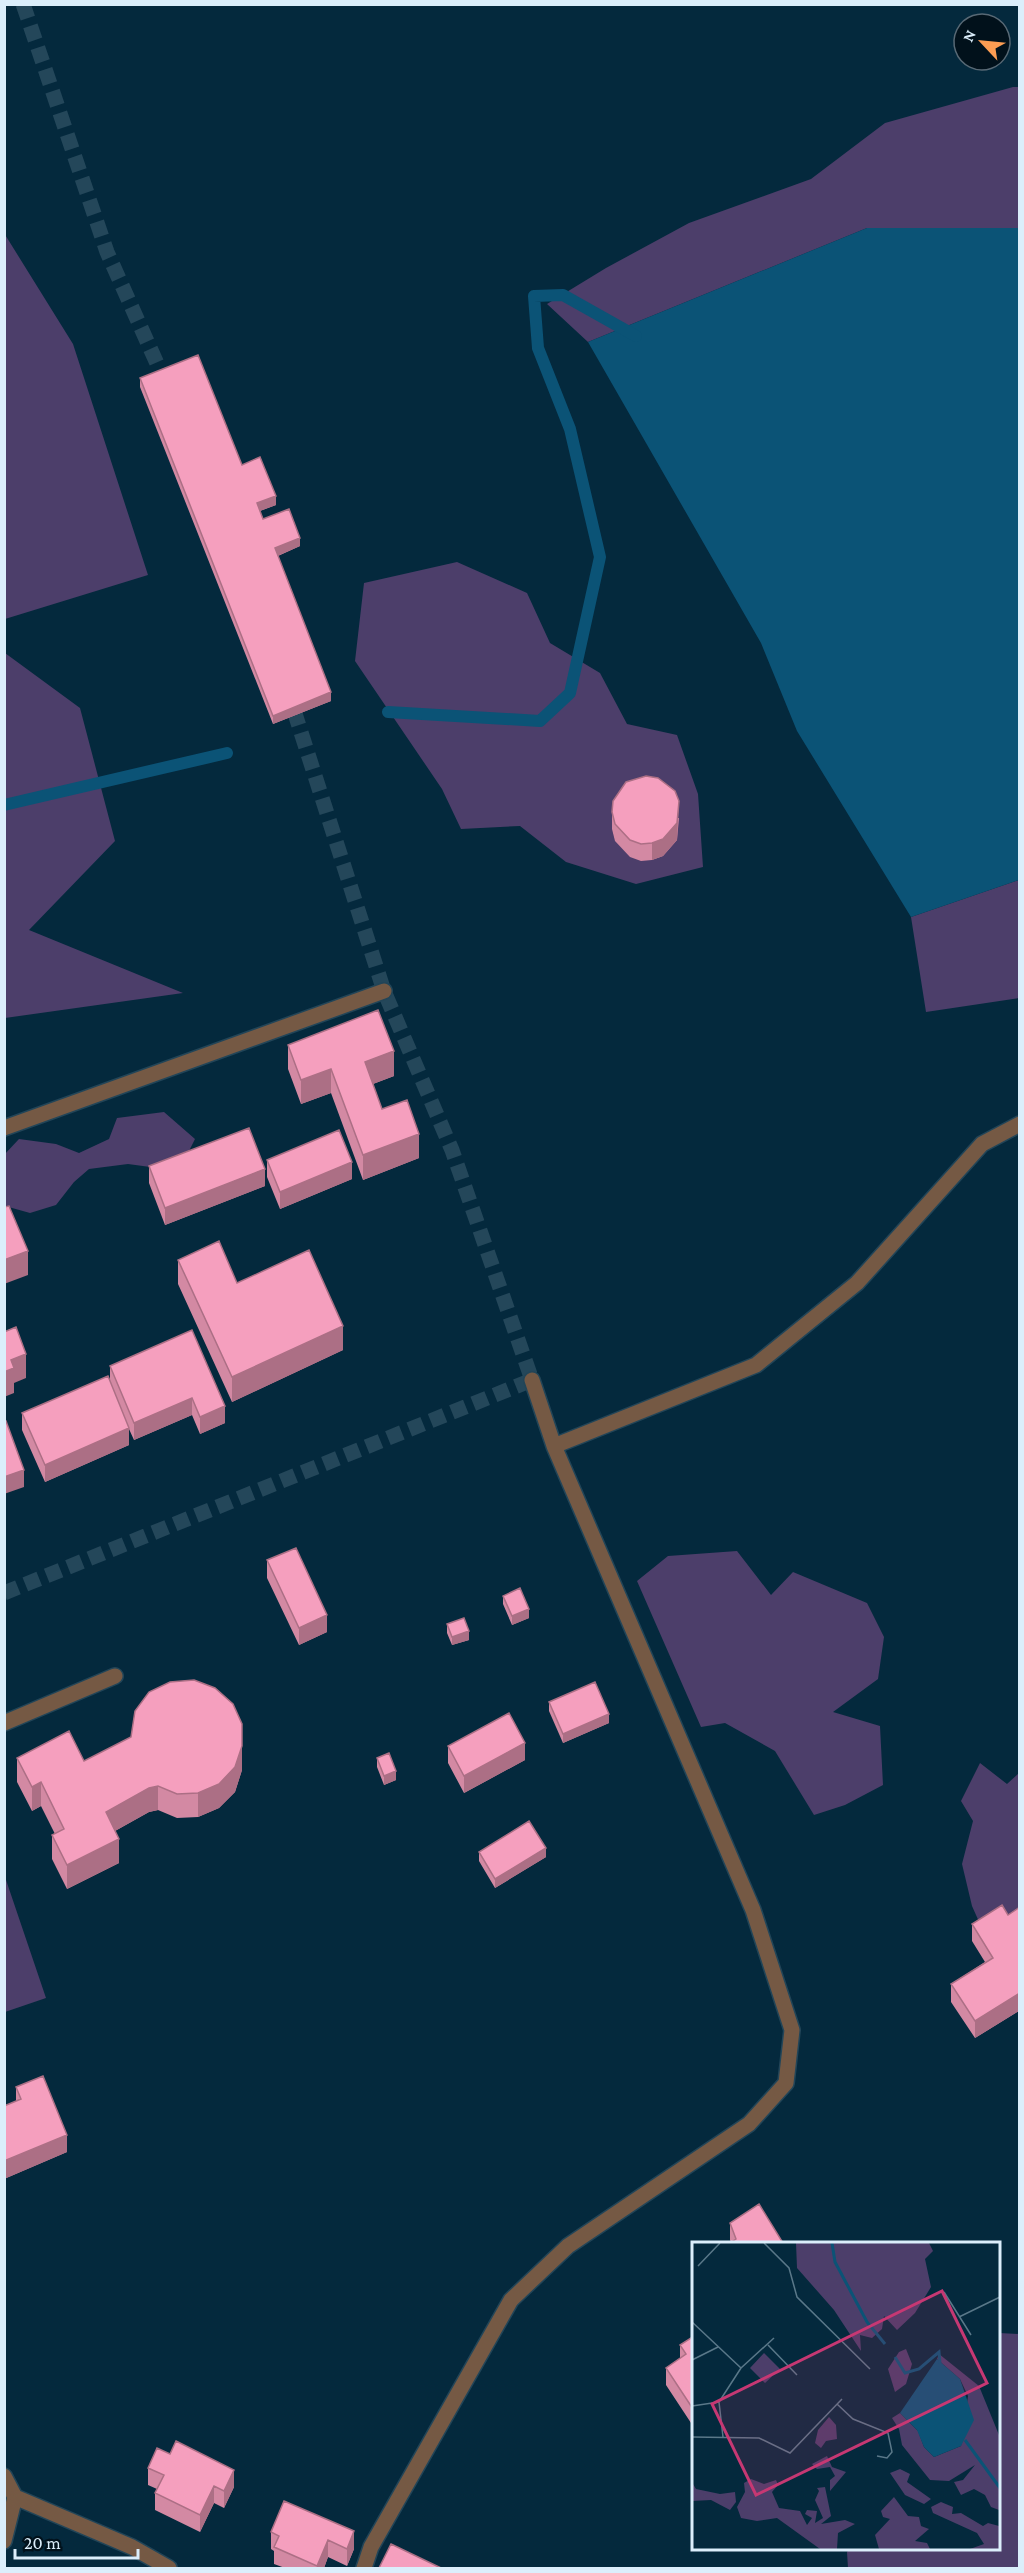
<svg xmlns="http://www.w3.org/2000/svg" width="1024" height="2573" viewBox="0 0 1024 2573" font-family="'Crimson Pro',serif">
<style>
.green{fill:#4c3e6a}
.water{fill:#0b5376}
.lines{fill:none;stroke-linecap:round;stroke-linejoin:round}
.stream{stroke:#0b5376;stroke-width:12}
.minor-tunnel{stroke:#24475a;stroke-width:15;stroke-dasharray:15 8;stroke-linecap:butt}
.service-casing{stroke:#224558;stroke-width:18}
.minor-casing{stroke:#224558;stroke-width:18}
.service{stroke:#755944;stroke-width:15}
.minor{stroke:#755944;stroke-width:15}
.wall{fill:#d389a3}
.shaded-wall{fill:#ac6f85}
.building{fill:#f59fbe;stroke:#ac6f85;stroke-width:1.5}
.inset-river{fill:none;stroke:#0b5376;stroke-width:3}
.inset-road{fill:none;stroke:#5a7889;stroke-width:1.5}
.view{fill:#c63873;fill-opacity:0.15;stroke:#c63873;stroke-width:3}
.inset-edge{fill:none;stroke:#dbeefb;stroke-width:3}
</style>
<rect width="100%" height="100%" fill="#04293d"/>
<!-- green -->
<path class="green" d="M 1013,87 L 1019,87 L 1019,228 L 867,228 L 588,342 L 547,304 L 606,268 L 689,223 L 811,179 L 885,123 Z
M 4,233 L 73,344 L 148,575 L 5,619 Z
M 457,562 L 527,593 L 550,643 L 600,673 L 627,724 L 677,735 L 698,794 L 703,867 L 636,884 L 566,862 L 520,826 L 461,829 L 442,789 L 355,661 L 364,583 Z
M 5,653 L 80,708 L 115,841 L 29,930 L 183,993 L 5,1018 Z
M 1019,880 L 1019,998 L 926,1012 L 911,917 Z
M 164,1112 L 195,1139 L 183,1163 L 165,1169 L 128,1164 L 89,1169 L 74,1182 L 56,1205 L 30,1213 L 5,1206 L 4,1155 L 19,1139 L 56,1144 L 79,1153 L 109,1139 L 117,1118 Z
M 737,1551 L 771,1595 L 793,1572 L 867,1603 L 884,1637 L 878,1679 L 833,1712 L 880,1726 L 883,1785 L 845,1805 L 814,1815 L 775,1751 L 725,1723 L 701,1727 L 637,1581 L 668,1556 Z
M 980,1763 L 1007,1784 L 1019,1773 L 1019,1924 L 984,1933 L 972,1906 L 962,1864 L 973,1821 L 961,1801 Z
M 4,1874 L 46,1998 L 5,2012 L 4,2012 Z
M 999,2333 L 1019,2334 L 1019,2568 L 848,2568 L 847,2552 L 850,2548 L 998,2548 Z"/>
<!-- water -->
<path class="water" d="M 867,228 L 1019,228 L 1019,880 L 911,917 L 797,731 L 761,643 L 588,342 Z"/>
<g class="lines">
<!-- stream -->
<path class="stream" d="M 388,712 L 540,721 L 570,693 L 600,557 L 570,429 L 538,348 L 534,296 L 563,295 L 636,336
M 4,805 L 227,753"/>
<!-- minor-tunnel -->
<path class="minor-tunnel" d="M 23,4 L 107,252 L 168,388
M 4,1593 L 532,1380 L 452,1150 L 384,991 L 290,698"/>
<!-- service casing -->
<g class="service-casing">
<path id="service" d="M 554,1446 L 756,1365 L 857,1283 L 982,1144 L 1020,1124
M 4,1723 L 115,1676
M 4,2476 L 15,2497 L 4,2541
M 15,2497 L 132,2547 L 169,2568
M 364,2568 L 371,2547 L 511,2300 L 568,2246 L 749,2124 L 786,2083 L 792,2030 L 753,1910 L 554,1446 L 532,1380"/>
</g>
<!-- minor casing -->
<g class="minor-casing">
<path id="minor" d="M 4,1128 L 384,991"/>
</g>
<!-- service -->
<use href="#service" class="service"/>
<!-- minor -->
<use href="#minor" class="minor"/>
</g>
<!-- wall -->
<path class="wall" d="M 140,378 L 276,505 L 260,511 L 263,519 L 300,546 L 278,556 L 331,701 L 273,724 L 140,387 Z
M 612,812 L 679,818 L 677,840 L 663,856 L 652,860 L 641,861 L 630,857 L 615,841 L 612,829 Z
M 288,1045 L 394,1076 L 373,1084 L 382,1109 L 419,1158 L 363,1180 L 331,1093 L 301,1104 L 288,1069 Z
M 267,1160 L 352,1179 L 280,1209 L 267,1177 Z
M 149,1166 L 265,1186 L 165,1225 L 149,1183 Z
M 178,1260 L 237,1283 L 343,1350 L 232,1402 L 178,1284 Z
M 192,1330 L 225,1423 L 200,1434 L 192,1415 L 134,1440 L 129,1429 L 129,1445 L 45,1482 L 22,1430 L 22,1413 L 110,1381 L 110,1366 Z
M 267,1560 L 327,1632 L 299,1645 L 267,1578 Z
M 503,1596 L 529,1618 L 512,1625 L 503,1604 Z
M 447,1624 L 469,1640 L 452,1645 L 447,1633 Z
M 549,1702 L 609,1723 L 563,1743 L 549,1711 Z
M 242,1724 L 242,1770 L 235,1792 L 219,1808 L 198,1817 L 177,1818 L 158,1810 L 149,1812 L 115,1831 L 119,1863 L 67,1889 L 52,1859 L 52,1835 L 55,1834 L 41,1806 L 32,1811 L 17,1782 L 17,1758 L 84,1761 Z
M 448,1746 L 525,1760 L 464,1793 L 448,1763 Z
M 377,1758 L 396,1780 L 384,1785 L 377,1767 Z
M 479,1852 L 546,1857 L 495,1888 L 479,1861 Z
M 1020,1907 L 1020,2022 L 1019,2021 L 1019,2011 L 975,2038 L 951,2002 L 951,1984 L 985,1962 L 972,1941 L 972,1924 L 1008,1915 Z
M 16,2087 L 67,2152 L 4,2179 L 4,2106 L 16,2101 Z
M 730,2223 L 783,2243 L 731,2242 L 730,2240 Z
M 694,2267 L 694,2288 L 692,2285 L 692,2268 Z
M 694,2336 L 694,2425 L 693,2426 L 666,2385 L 666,2368 L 680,2358 L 680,2345 Z
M 148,2468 L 234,2487 L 224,2508 L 214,2503 L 200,2532 L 155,2510 L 155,2493 L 157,2489 L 148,2485 Z
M 284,2501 L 354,2549 L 347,2566 L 328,2557 L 324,2568 L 285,2568 L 274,2564 L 274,2551 L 271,2549 L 271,2532 Z"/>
<!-- shaded-wall -->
<path class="shaded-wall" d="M 276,496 L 276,505 L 257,512 L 257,503 Z
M 300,538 L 300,546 L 275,557 L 275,548 Z
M 331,692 L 331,701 L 273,724 L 273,716 Z
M 679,801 L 677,840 L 663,856 L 652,860 L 652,843 Z
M 394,1051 L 394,1076 L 365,1087 L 365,1062 Z
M 331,1069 L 331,1093 L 301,1104 L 301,1080 Z
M 419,1134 L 419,1158 L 363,1180 L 363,1155 Z
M 352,1162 L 352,1179 L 280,1209 L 280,1192 Z
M 265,1169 L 265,1186 L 165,1225 L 165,1208 Z
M 28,1251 L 28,1275 L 4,1284 L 4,1260 Z
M 343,1326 L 343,1350 L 232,1402 L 232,1377 Z
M 26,1354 L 26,1378 L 14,1383 L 14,1393 L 4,1397 L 4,1372 L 11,1360 Z
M 192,1398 L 192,1415 L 134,1440 L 134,1423 Z
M 225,1406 L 225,1423 L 200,1434 L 200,1417 Z
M 129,1428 L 129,1445 L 45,1482 L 45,1465 Z
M 24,1470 L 24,1487 L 4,1494 L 4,1477 Z
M 529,1609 L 529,1618 L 512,1625 L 512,1616 Z
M 327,1615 L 327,1632 L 299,1645 L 299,1628 Z
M 469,1631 L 469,1640 L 452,1645 L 452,1637 Z
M 609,1714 L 609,1723 L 563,1743 L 563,1734 Z
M 525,1743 L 525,1760 L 464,1793 L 464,1776 Z
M 242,1746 L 242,1770 L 235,1792 L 219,1808 L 198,1817 L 198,1793 Z
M 396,1771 L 396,1780 L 384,1785 L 384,1776 Z
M 41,1782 L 41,1806 L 32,1811 L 32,1787 Z
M 158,1786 L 158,1810 L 149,1812 L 106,1836 L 106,1812 L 149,1788 Z
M 119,1839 L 119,1863 L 67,1889 L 67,1865 Z
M 546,1848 L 546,1857 L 495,1888 L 495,1879 Z
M 1020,1993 L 1019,2011 L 975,2038 L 975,2021 Z
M 67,2135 L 67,2152 L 4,2179 L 4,2161 Z
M 694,2408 L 694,2425 L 693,2426 L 693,2409 Z
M 234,2470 L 234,2487 L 224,2508 L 224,2491 Z
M 214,2486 L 214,2503 L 200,2532 L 200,2515 Z
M 354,2531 L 354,2549 L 347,2566 L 347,2549 Z
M 328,2540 L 328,2557 L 324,2568 L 317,2568 L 317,2566 Z"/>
<!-- building -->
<path class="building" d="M 198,355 L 242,465 L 260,457 L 276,496 L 257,503 L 263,519 L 289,509 L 300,538 L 275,548 L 331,692 L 273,716 L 140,378 Z
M 646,776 L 658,778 L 675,791 L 679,801 L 677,823 L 663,839 L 652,843 L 641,844 L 630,840 L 615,824 L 612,812 L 613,801 L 626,782 Z
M 378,1010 L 394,1051 L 365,1062 L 382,1109 L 407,1100 L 419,1134 L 363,1155 L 331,1069 L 301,1080 L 288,1045 Z
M 249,1128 L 265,1169 L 165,1208 L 149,1166 Z
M 339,1130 L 352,1162 L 280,1192 L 267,1160 Z
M 9,1206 L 28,1251 L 4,1260 L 4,1207 Z
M 219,1241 L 237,1283 L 309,1250 L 343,1326 L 232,1377 L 178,1260 Z
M 16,1327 L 26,1354 L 11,1360 L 14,1368 L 4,1372 L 4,1332 Z
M 192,1330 L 225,1406 L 200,1417 L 192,1398 L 134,1423 L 110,1366 Z
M 108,1376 L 129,1428 L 45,1465 L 22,1413 Z
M 6,1421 L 24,1470 L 4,1477 L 4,1422 Z
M 296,1548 L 327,1615 L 299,1628 L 267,1560 Z
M 520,1588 L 529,1609 L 512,1616 L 503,1596 Z
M 464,1618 L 469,1631 L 452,1637 L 447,1624 Z
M 194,1680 L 215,1688 L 233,1704 L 242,1724 L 242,1746 L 235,1767 L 219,1784 L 198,1793 L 177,1794 L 158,1786 L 149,1788 L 106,1812 L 119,1839 L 67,1865 L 52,1835 L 64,1829 L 41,1782 L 32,1787 L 17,1758 L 69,1731 L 84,1761 L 131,1737 L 135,1711 L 149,1692 L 170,1682 Z
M 595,1682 L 609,1714 L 563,1734 L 549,1702 Z
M 509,1713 L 525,1743 L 464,1776 L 448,1746 Z
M 389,1753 L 396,1771 L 384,1776 L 377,1758 Z
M 529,1821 L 546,1848 L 495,1879 L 479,1852 Z
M 1002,1905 L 1008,1915 L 1020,1907 L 1020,1993 L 975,2021 L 951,1984 L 993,1958 L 972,1924 Z
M 43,2076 L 67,2135 L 4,2161 L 4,2106 L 21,2099 L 16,2087 Z
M 759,2204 L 783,2243 L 730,2243 L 736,2239 L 730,2223 Z
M 694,2336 L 694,2408 L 693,2409 L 666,2368 L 686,2354 L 680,2345 Z
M 176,2441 L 234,2470 L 224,2491 L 214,2486 L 200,2515 L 155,2493 L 164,2475 L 148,2468 L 157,2448 L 170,2454 Z
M 284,2501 L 354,2531 L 347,2549 L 328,2540 L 317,2566 L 274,2547 L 279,2536 L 271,2532 Z
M 391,2544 L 441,2568 L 379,2568 Z"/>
<!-- overview -->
<g transform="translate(692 2242)">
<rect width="308" height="308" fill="#04293d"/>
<path d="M 104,1 L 237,1 L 241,9 L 233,17 L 239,45 L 223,71 L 205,88 L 192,74 L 190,87 L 180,96 L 168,93 L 169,109 L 142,68 L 105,26 ZM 214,107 L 220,122 L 214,142 L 203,150 L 196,127 L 207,110 ZM 72,111 L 88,127 L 73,141 L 58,126 ZM 247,112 L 287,144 L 307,193 L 307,268 L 299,265 L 293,253 L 282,247 L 269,253 L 262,240 L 271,238 L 283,223 L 257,239 L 238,238 L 210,203 L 207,187 L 200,176 L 208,171 L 226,189 L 232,205 L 242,215 L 269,204 L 276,154 L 268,137 L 245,117 ZM 137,175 L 144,183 L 145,197 L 134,199 L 129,206 L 123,201 L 126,188 ZM 135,214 L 140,225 L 154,230 L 138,249 L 138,238 L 143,234 L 138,225 L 125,227 L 120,222 ZM 208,227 L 218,232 L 215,240 L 239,257 L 232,262 L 213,253 L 198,231 ZM 59,237 L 72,242 L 84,238 L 86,243 L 80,250 L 87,266 L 108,269 L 115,283 L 120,276 L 113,272 L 115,268 L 125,269 L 123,281 L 131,276 L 123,258 L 127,249 L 125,246 L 133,245 L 139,274 L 129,282 L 153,278 L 163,282 L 146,291 L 145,307 L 128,307 L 85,276 L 65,279 L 49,276 L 45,265 L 53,250 L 52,241 ZM 1,242 L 4,247 L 28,252 L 43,250 L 44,260 L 38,268 L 19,258 L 0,259 ZM 202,255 L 216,274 L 227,275 L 229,284 L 237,287 L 223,299 L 235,301 L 238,307 L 187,307 L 183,293 L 198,277 L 191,275 L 189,269 ZM 249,260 L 261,265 L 260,272 L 269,271 L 291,284 L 296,281 L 307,284 L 307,307 L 278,307 L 292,302 L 285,291 L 241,271 L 239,265 Z" fill="#4c3e6a"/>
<path d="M 245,117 L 268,137 L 282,178 L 269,204 L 242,215 L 232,205 L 225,188 L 208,171 Z" fill="#0b5376"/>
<path class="inset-river" d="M 140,1 L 143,20 L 175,80 L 193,102M 203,115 L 213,131 L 227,127 L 247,110 L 248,121M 273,198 L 308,246"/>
<path class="inset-road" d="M 72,1 L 97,26 L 105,55 L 178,127M 6,24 L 28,1M 252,50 L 279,93M 267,75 L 308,55M 0,80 L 49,126 L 82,96M 76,103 L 105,133M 0,118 L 26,105M 145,162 L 161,177 L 196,191 L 200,210 L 195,216 L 185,214M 0,164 L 27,160M 0,195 L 67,196 L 98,211 L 150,157M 31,195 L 27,160 L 49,126"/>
<path class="view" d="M 250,49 L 295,141 L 64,253 L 20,162 Z"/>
<rect width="308" height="308" class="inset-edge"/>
</g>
<!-- border -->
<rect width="1024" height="2573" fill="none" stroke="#dbeefb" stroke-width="12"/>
<!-- north arrow -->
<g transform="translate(982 42) rotate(296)"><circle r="28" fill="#01111b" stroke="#586975" stroke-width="1.5"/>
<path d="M0-4.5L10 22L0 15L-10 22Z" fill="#fc9d53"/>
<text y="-9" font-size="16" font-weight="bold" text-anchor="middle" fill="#dbeefb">N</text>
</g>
<!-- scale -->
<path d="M15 2549v9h123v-9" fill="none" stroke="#dbeefb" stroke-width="3"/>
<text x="24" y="2549" font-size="18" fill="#dbeefb" stroke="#01111b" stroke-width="4.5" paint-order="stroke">20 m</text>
</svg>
